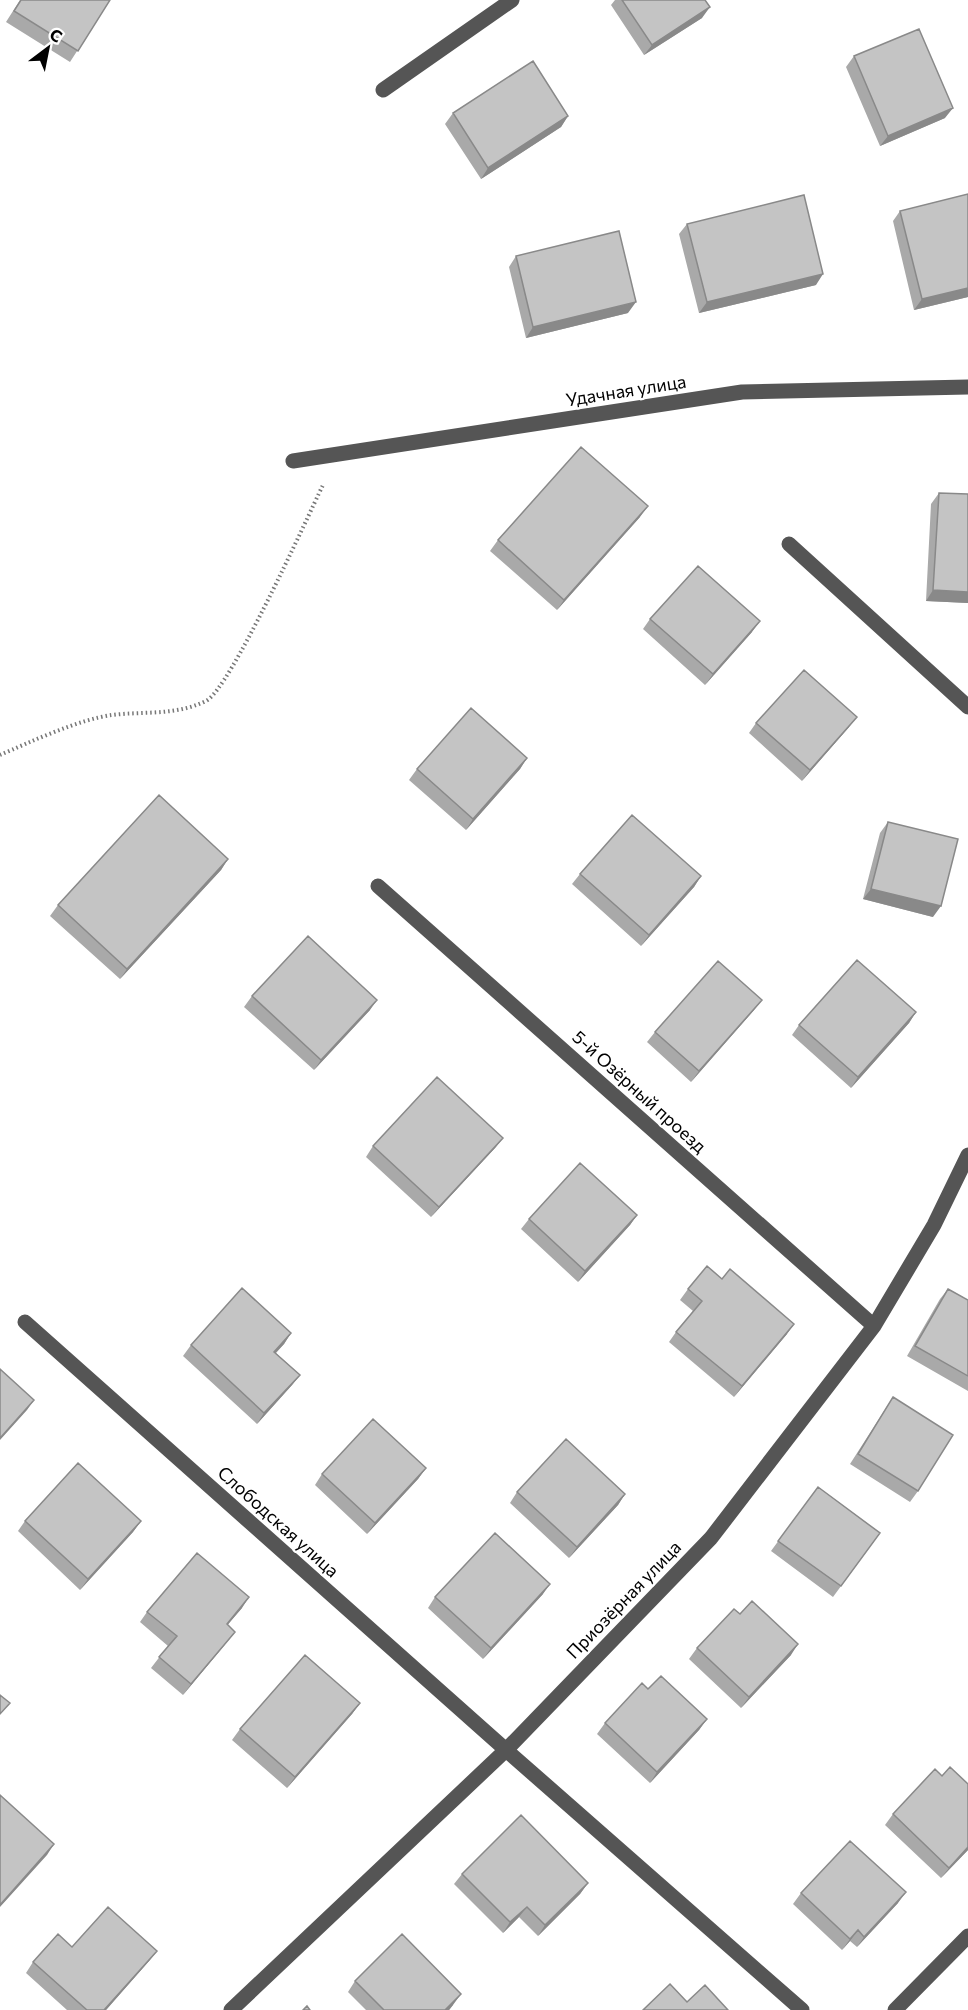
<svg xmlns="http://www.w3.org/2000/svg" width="968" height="2010" viewBox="0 0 968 2010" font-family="Commissioner,sans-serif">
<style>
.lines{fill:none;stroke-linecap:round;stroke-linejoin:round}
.path{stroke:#777;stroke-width:4;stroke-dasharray:1.5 3;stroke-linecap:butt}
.minor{stroke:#555;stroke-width:15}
.wall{fill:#a9a9a9}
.shaded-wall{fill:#898989}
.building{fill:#c4c4c4;stroke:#898989;stroke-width:1.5}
.labels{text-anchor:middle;stroke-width:4.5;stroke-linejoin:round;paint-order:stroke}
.street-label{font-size:18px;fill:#000;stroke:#fff}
</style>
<rect width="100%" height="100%" fill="#fff"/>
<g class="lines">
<!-- path -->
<path class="path" d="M 0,755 C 30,742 80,719 112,715 C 144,711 175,716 206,701 C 230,689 306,520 323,485"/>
<!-- minor -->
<path class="minor" d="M 383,90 L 512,0
M 293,461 L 742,392 L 968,387
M 789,544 L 968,707
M 378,886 L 874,1326
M 25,1322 L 506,1750 L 802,2010
M 231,2010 L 506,1750 L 711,1538 L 874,1326 L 934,1225 L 968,1155
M 895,2010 L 968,1936"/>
</g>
<!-- wall -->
<path class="wall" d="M 20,0 L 110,0 L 70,62 L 6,22 Z
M 615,0 L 705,0 L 702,18 L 644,55 L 611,5 Z
M 854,56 L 945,118 L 880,146 L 846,67 Z
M 453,113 L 568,116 L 561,127 L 481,179 L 445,124 Z
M 900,211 L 968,297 L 914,310 L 893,221 Z
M 687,224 L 816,285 L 699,313 L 679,234 Z
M 516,256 L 628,313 L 526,338 L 509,267 Z
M 939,493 L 968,603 L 926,601 L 931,504 Z
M 640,517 L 557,610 L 490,551 L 498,540 Z
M 650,619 L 752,632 L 705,685 L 643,629 Z
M 756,723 L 849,727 L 802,781 L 749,733 Z
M 527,758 L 520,769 L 466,830 L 409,780 L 417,769 Z
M 888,822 L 933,917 L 863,899 L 880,833 Z
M 228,859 L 221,870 L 120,979 L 50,916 L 58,905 Z
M 580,874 L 701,876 L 694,887 L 641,946 L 572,884 Z
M 252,996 L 370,1010 L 314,1070 L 244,1007 Z
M 754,1010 L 691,1082 L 647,1042 L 655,1032 Z
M 916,1012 L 909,1023 L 851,1088 L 792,1035 L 799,1025 Z
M 503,1138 L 495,1148 L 431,1217 L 366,1157 L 373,1146 Z
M 637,1215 L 630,1225 L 578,1282 L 521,1229 L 529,1219 Z
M 722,1279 L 787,1334 L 734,1397 L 669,1342 L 676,1332 L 693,1311 L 680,1300 L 688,1289 Z
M 948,1289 L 968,1300 L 968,1391 L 907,1356 L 940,1299 Z
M 291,1333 L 284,1344 L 276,1353 L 300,1375 L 292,1385 L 257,1424 L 183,1356 L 191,1345 Z
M 893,1397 L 918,1491 L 910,1502 L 850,1464 Z
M 426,1468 L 418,1479 L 367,1534 L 315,1485 L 322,1474 Z
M 818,1487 L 880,1533 L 833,1597 L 771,1551 Z
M 517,1492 L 625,1494 L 618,1505 L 569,1558 L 510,1503 Z
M 25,1521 L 141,1521 L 133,1532 L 80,1590 L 18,1531 Z
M 543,1594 L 483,1659 L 428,1608 L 435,1597 Z
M 242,1608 L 227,1625 L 227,1642 L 183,1695 L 151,1668 L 168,1646 L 140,1622 L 147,1612 Z
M 697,1648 L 791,1655 L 741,1708 L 689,1659 Z
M 648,1689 L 707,1719 L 699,1730 L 650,1783 L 597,1734 L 605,1723 Z
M 360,1703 L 352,1714 L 287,1788 L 232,1740 L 240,1729 Z
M 893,1814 L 968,1850 L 941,1878 L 885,1825 Z
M 462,1874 L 588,1883 L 580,1894 L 538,1936 L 519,1917 L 503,1933 L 454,1884 Z
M 801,1893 L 898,1903 L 857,1947 L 850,1941 L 842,1950 L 793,1904 Z
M 72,1947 L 157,1951 L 149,1961 L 106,2010 L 67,2010 L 26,1973 L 33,1962 Z
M 355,1981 L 453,2005 L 449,2010 L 366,2010 L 348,1992 Z"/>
<!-- shaded-wall -->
<path class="shaded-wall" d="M 710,7 L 702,18 L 644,55 L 652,45 Z
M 953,108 L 945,118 L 880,146 L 888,136 Z
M 568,116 L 561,127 L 481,179 L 488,168 Z
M 823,274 L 816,285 L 699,313 L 707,302 Z
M 968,288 L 968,297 L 914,310 L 922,299 Z
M 636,302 L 628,313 L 526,338 L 533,327 Z
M 648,506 L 640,517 L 557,610 L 564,600 Z
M 933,590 L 968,592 L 968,603 L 926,601 Z
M 760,621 L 752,632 L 705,685 L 713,674 Z
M 857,717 L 849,727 L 802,781 L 810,770 Z
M 527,758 L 520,769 L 466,830 L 473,819 Z
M 228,859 L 221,870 L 120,979 L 127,969 Z
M 701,876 L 694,887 L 641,946 L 649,935 Z
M 871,889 L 941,906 L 933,917 L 863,899 Z
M 377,1000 L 370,1010 L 314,1070 L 321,1060 Z
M 762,1000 L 754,1010 L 691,1082 L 699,1071 Z
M 916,1012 L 909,1023 L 851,1088 L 858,1077 Z
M 503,1138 L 495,1148 L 431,1217 L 439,1207 Z
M 637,1215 L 630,1225 L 578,1282 L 585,1271 Z
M 794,1324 L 787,1334 L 734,1397 L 742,1386 Z
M 291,1333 L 284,1344 L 267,1362 L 274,1352 Z
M 300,1375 L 292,1385 L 257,1424 L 264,1413 Z
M 34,1400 L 27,1410 L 0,1440 L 0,1438 Z
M 426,1468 L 418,1479 L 367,1534 L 375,1523 Z
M 625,1494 L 618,1505 L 569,1558 L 577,1547 Z
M 141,1521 L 133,1532 L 80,1590 L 88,1579 Z
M 550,1584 L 543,1594 L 483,1659 L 491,1648 Z
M 249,1597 L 242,1608 L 219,1635 L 227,1624 Z
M 235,1632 L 227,1642 L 183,1695 L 191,1684 Z
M 798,1644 L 791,1655 L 741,1708 L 749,1697 Z
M 360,1703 L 352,1714 L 287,1788 L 295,1777 Z
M 707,1719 L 699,1730 L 650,1783 L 657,1772 Z
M 54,1844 L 47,1855 L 0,1907 L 0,1905 Z
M 968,1847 L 968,1850 L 941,1878 L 949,1868 Z
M 588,1883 L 580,1894 L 538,1936 L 545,1925 Z
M 906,1892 L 898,1903 L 857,1947 L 864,1937 Z
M 527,1907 L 519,1917 L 503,1933 L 510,1922 Z
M 858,1930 L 850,1941 L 842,1950 L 850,1939 Z
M 157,1951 L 149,1961 L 106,2010 L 104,2010 Z
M 461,1994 L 453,2005 L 449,2010 L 445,2010 Z"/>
<!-- building -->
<path class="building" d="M 21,0 L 110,0 L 78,51 L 14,11 Z
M 622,0 L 705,0 L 710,7 L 652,45 Z
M 919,29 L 953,108 L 888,136 L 854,56 Z
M 533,61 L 568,116 L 488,168 L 453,113 Z
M 968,194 L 968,288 L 922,299 L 900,211 Z
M 804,195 L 823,274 L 707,302 L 687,224 Z
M 619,231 L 636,302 L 533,327 L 516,256 Z
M 581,447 L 648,506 L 564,600 L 498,540 Z
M 939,493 L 968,494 L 968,592 L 933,590 Z
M 698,566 L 760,621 L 713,674 L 650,619 Z
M 804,670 L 857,717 L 810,770 L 756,723 Z
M 471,708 L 527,758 L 473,819 L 417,769 Z
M 159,795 L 228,859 L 127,969 L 58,905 Z
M 632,815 L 701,876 L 649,935 L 580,874 Z
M 888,822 L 958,839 L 941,906 L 871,889 Z
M 308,936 L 377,1000 L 321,1060 L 252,996 Z
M 857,960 L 916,1012 L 858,1077 L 799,1025 Z
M 718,961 L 762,1000 L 699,1071 L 655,1032 Z
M 437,1077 L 503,1138 L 439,1207 L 373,1146 Z
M 580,1163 L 637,1215 L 585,1271 L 529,1219 Z
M 707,1266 L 722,1279 L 730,1269 L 794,1324 L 742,1386 L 676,1332 L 702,1301 L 688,1289 Z
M 242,1288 L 291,1333 L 274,1352 L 300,1375 L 264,1413 L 191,1345 Z
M 948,1289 L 968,1300 L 968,1376 L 915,1346 Z
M 0,1369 L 34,1400 L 0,1438 Z
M 893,1397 L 953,1435 L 918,1491 L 858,1454 Z
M 373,1419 L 426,1468 L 375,1523 L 322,1474 Z
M 566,1439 L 625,1494 L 577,1547 L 517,1492 Z
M 78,1463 L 141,1521 L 88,1579 L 25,1521 Z
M 818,1487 L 880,1533 L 841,1586 L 778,1541 Z
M 495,1533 L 550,1584 L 491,1648 L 435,1597 Z
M 197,1553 L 249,1597 L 227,1624 L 235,1632 L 191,1684 L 159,1657 L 177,1636 L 147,1612 Z
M 752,1601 L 798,1644 L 749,1697 L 697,1648 L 734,1609 L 740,1614 Z
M 305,1655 L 360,1703 L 295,1777 L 240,1729 Z
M 661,1676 L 707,1719 L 657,1772 L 605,1723 L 642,1683 L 648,1689 Z
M 0,1695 L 10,1703 L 0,1714 Z
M 950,1767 L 968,1784 L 968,1847 L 949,1868 L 893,1814 L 935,1769 L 942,1776 Z
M 0,1795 L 54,1844 L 0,1905 Z
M 521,1815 L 588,1883 L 545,1925 L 527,1907 L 510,1922 L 462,1874 Z
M 850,1841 L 906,1892 L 864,1937 L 858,1930 L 850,1939 L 801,1893 Z
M 108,1907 L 157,1951 L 104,2010 L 87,2010 L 33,1962 L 58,1934 L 72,1947 Z
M 402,1934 L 461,1994 L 445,2010 L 384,2010 L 355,1981 Z
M 670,1984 L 687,2002 L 705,1985 L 728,2010 L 643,2010 Z
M 307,2006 L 310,2010 L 303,2010 Z"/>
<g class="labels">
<!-- street labels -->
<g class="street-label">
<text transform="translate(626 391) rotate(-9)" y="6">Удачная улица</text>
<text transform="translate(639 1092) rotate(42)" y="6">5-й Озёрный проезд</text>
<text transform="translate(278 1522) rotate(42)" y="6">Слободская улица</text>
<text transform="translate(624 1600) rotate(-46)" y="6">Приозёрная улица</text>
</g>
</g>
<!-- north arrow -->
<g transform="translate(48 48) rotate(32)" stroke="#ffffff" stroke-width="4.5" paint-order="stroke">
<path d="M0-4.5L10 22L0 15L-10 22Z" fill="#000000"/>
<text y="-9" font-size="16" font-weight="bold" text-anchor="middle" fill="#000000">С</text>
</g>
</svg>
